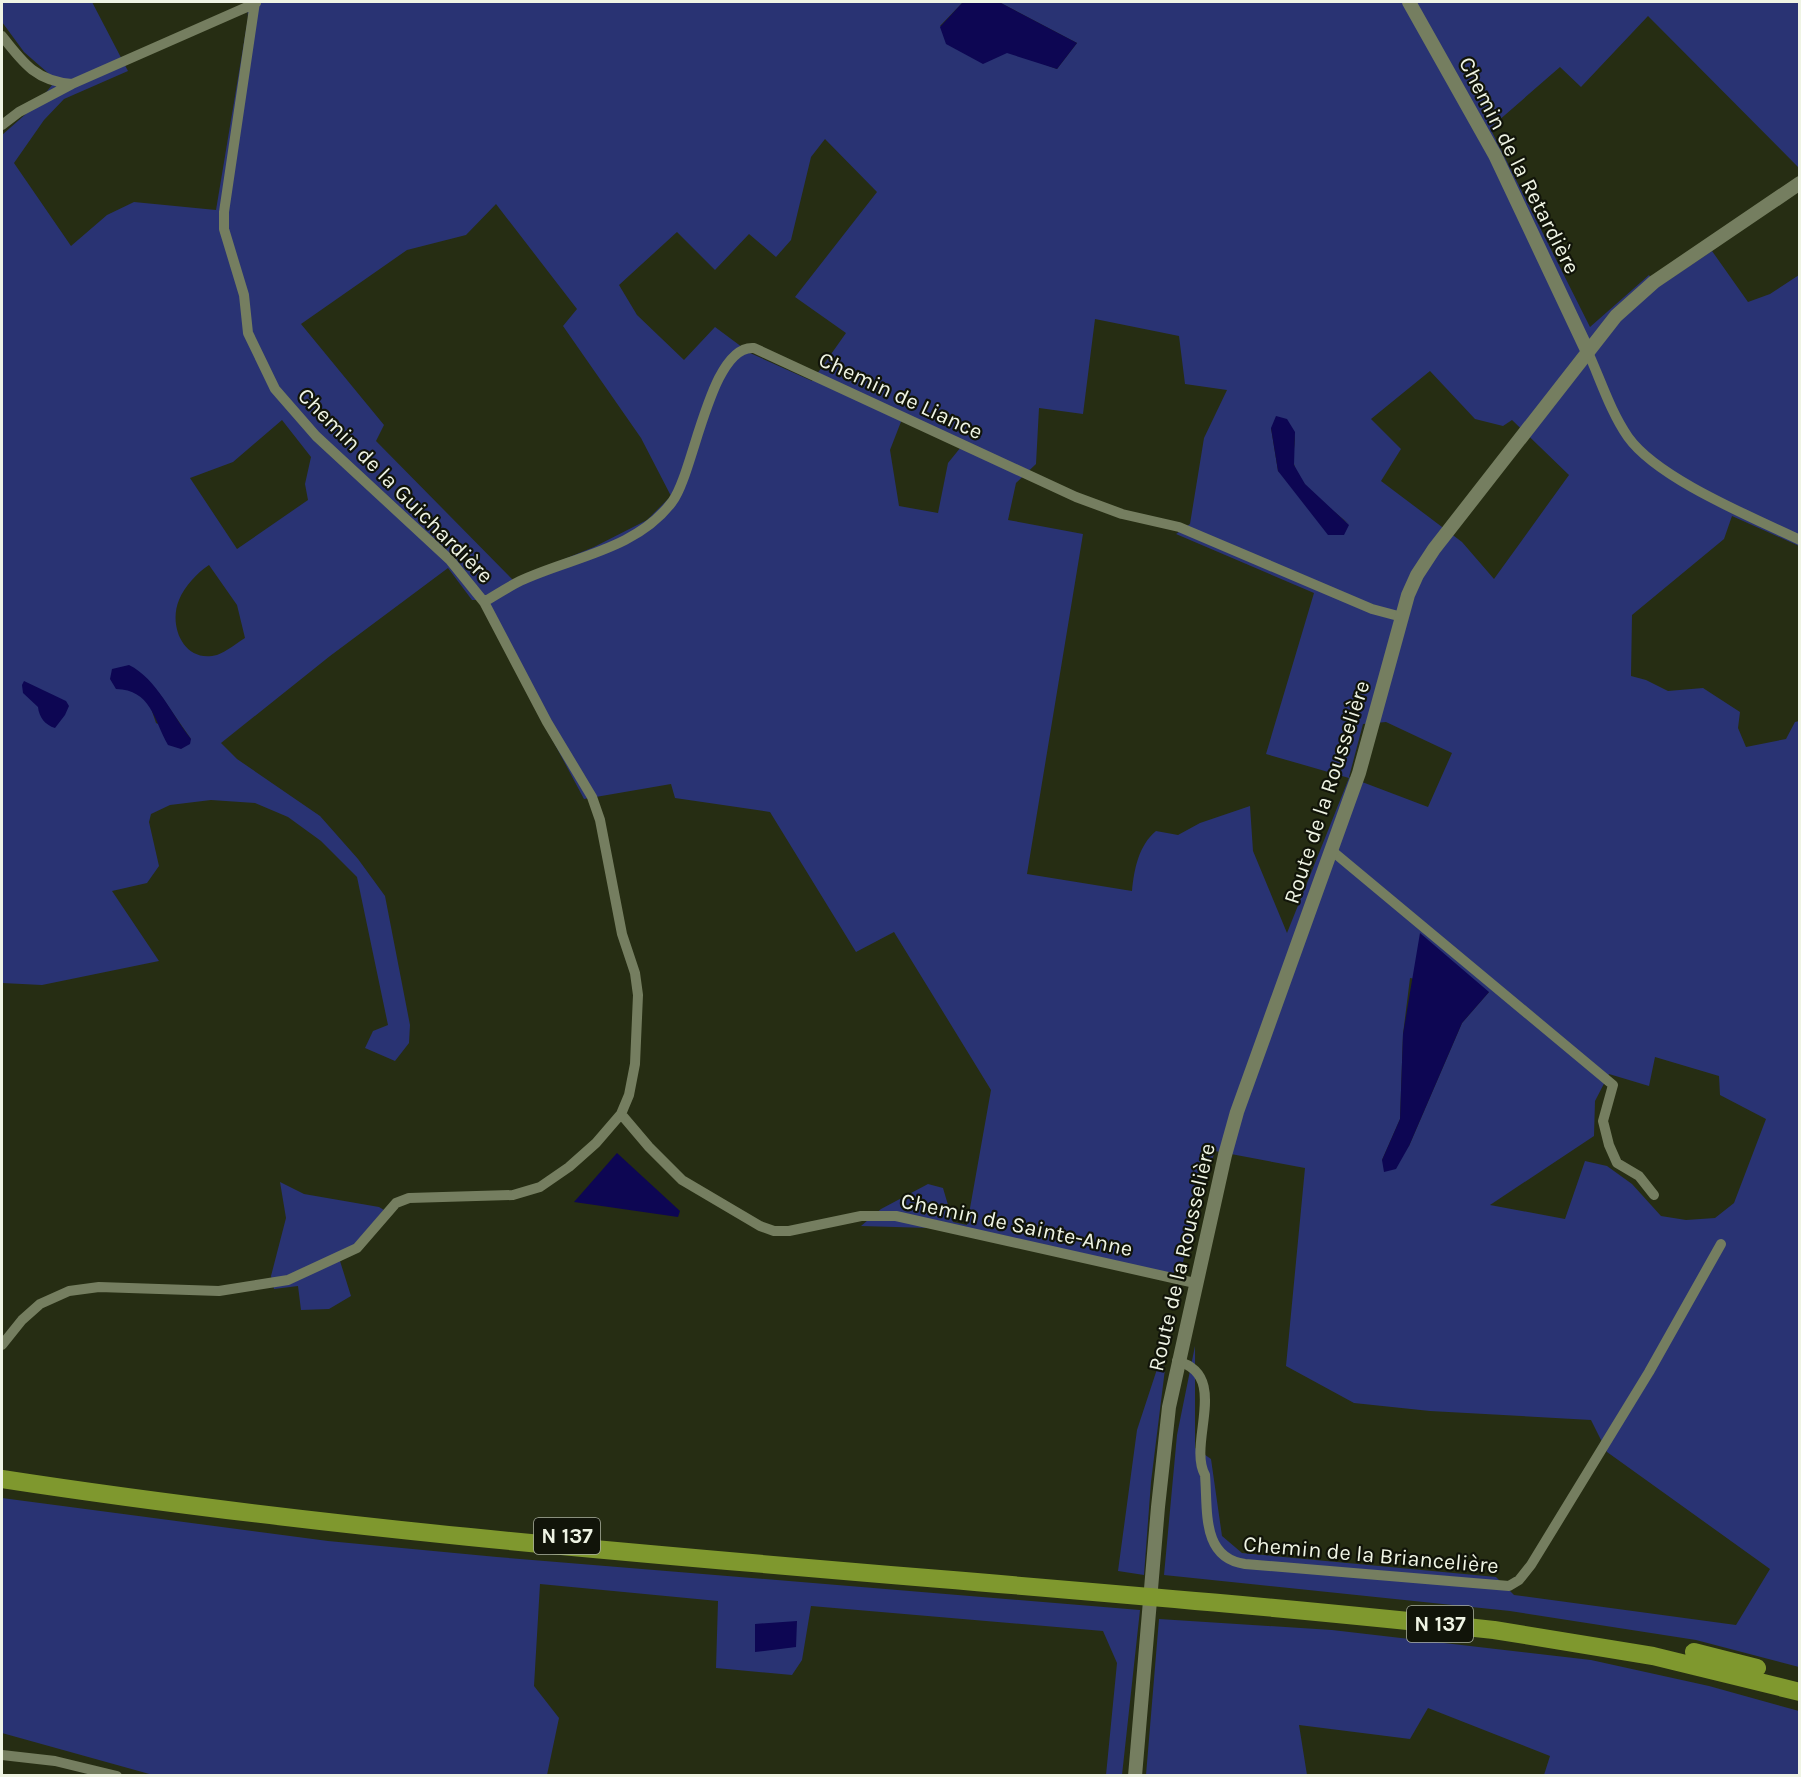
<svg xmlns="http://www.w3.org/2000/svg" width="1801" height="1777" viewBox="0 0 1801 1777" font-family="Karla,sans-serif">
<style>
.green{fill:#293373;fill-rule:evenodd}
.water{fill:#0d0653}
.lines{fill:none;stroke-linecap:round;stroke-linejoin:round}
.street{stroke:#757e60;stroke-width:10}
.secondary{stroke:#757e60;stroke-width:14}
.highway{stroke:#7f982e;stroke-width:18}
.labels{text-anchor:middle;stroke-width:4.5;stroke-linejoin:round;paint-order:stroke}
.shield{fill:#111409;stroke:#acb1a2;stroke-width:1.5}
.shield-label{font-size:21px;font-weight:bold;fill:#eff4e4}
.street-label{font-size:22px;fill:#eff4e4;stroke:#111409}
</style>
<rect width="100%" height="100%" fill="#262d13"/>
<!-- green -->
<path class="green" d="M 2,2 L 92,2 L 128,71 L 64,99 L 44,120 L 14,163 L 71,246 L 107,215 L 134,202 L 216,210 L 248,18 L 247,2 L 963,2 L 940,26 L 1057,69 L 1077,43 L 999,2 L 1799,2 L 1799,168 L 1648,16 L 1581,87 L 1560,67 L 1490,128 L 1590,327 L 1649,275 L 1658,287 L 1712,251 L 1748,302 L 1770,294 L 1799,275 L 1799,546 L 1732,516 L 1724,539 L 1632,615 L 1631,676 L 1646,680 L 1668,691 L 1703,688 L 1740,712 L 1738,728 L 1746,747 L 1786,739 L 1795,722 L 1799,721 L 1799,1667 L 1696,1640 L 1510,1611 L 1164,1575 L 1177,1435 L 1195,1346 L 1195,1448 L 1211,1459 L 1222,1536 L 1242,1553 L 1496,1577 L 1514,1595 L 1736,1625 L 1770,1569 L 1607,1452 L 1591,1420 L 1430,1411 L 1354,1403 L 1286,1366 L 1305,1168 L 1215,1151 L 1196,1209 L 1182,1266 L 1166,1279 L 929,1228 L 861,1226 L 881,1209 L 928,1184 L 943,1188 L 953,1222 L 967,1225 L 991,1090 L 894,932 L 856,952 L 770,812 L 675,798 L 671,784 L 584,799 L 478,600 L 472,600 L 448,568 L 330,656 L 221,743 L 237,759 L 320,816 L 358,859 L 385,896 L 410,1025 L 409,1043 L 395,1061 L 365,1048 L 373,1031 L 388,1025 L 357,877 L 321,841 L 288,817 L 255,803 L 211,800 L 170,805 L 151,814 L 149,822 L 159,866 L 147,883 L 112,891 L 159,961 L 42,985 L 2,983 L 2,135 L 36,105 L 56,80 L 24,52 L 2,22 ZM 825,139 L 877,192 L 795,297 L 846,333 L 812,381 L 750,353 L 715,327 L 684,360 L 637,315 L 619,285 L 677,232 L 715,270 L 749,234 L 776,257 L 791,240 L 811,157 ZM 496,204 L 577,309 L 563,326 L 641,438 L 671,496 L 647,520 L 594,547 L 513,580 L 376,441 L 384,425 L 301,324 L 407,250 L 466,235 ZM 1095,319 L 1179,336 L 1185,384 L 1227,390 L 1204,438 L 1190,524 L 1176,534 L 1314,593 L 1266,754 L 1349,778 L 1287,933 L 1253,851 L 1250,806 L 1200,823 L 1178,835 L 1156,831 C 1139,845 1134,869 1132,891 L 1027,874 L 1083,534 L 1008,520 L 1016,483 L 1036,464 L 1039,408 L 1083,414 ZM 1430,371 L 1475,419 L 1503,426 L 1512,420 L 1569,475 L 1494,579 L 1462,542 L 1381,481 L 1401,449 L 1371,419 ZM 904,414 L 965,442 L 948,463 L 938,513 L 899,506 L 890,450 ZM 282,420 L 311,457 L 305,484 L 308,500 L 237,549 L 190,478 L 233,462 ZM 1291,427 C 1299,438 1291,452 1294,464 C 1300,488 1332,509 1349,524 L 1278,471 L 1271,428 ZM 209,565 L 237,605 L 245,638 C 237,643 226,652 217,655 C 184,664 168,626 179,600 C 184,587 198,572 209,565 ZM 131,689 L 159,693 L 191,739 L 156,723 L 149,702 ZM 1386,722 L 1452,753 L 1428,807 L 1349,777 L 1363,724 ZM 1410,978 L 1489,992 L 1462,1023 L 1409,1146 L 1382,1160 L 1400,1119 L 1403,1034 ZM 1655,1057 L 1719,1076 L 1720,1095 L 1766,1119 L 1734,1203 L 1715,1218 L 1686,1220 L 1661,1216 L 1632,1184 L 1607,1166 L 1585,1161 L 1565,1219 L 1490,1205 L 1594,1136 L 1595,1101 L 1609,1074 L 1649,1086 Z
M 280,1182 L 304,1194 L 379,1207 L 384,1210 L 340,1261 L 351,1296 L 329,1309 L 301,1310 L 298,1286 L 274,1289 L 271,1276 L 286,1218 Z
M 1160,1360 L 1165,1369 L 1151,1482 L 1144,1575 L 1118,1571 L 1137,1430 Z
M 2,1498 L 328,1541 L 497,1557 L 1140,1610 L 1122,1775 L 1106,1775 L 1117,1663 L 1103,1631 L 811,1606 L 802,1660 L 792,1675 L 716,1668 L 718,1601 L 540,1584 L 534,1686 L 559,1718 L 547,1775 L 153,1775 L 2,1733 Z
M 1159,1619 L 1332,1630 L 1591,1660 L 1709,1686 L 1799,1711 L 1799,1775 L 1544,1775 L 1550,1756 L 1428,1708 L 1410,1739 L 1299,1725 L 1307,1775 L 1146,1775 Z"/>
<!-- water -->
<path class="water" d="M 963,2 L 999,2 L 1077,43 L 1057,69 L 1007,53 L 983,64 L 946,44 L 940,27 Z
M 1276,416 L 1287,419 L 1295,432 L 1294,465 L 1305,484 L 1349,525 L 1344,535 L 1328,535 L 1278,471 L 1271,428 Z
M 129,665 C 157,679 172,715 191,739 L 190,744 L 181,749 L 168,745 C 153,718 151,690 116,689 L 110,679 L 112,669 Z
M 24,681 L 66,701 L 69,706 L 65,715 L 55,728 C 45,725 39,717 38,707 L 23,693 L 22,685 Z
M 1420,933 L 1489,992 L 1462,1023 L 1409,1146 L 1396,1169 L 1384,1172 L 1382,1160 L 1400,1119 L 1403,1034 Z
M 617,1153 L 680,1211 L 678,1217 L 574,1202 Z
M 797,1621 L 796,1647 L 755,1652 L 755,1624 Z"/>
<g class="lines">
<!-- street -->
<path class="street" d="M 2,36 C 23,63 36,81 72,84
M 2,125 L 19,112 L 72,84 L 256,3
M 1587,350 C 1600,378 1610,411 1628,437 C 1658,479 1752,517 1800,540
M 484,602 C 496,595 508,587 520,581 C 571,557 636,550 672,502 C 694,474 710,344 754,348 L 1076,497 L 1122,514 L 1179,527 L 1372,609 L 1402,617
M 1331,850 L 1613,1085 L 1603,1121 L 1609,1145 L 1617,1163 L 1639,1176 L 1654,1195
M 621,1114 L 649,1147 L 682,1180 L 760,1226 L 774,1231 L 789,1231 L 861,1216 L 896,1216 L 1195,1283
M 2,1345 L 22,1320 L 40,1304 L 69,1291 L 99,1287 L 219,1291 L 288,1280 L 357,1248 L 396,1203 L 409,1198 L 513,1195 L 540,1187 L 569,1167 L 596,1143 L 621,1114 L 629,1095 L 635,1064 L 638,995 L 635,973 L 622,934 L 600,820 L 592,797 L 547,722 L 484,602 L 450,560 L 316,436 L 275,389 L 248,333 L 244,295 L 224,229 L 224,212 L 255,2
M 1177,1361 C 1231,1375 1187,1443 1205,1475 C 1208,1510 1201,1558 1245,1564 L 1509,1586 L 1519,1580 L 1531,1565 L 1649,1372 L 1721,1244
M 2,1755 L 55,1761 L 117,1776"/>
<!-- secondary -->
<path class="secondary" d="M 1409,2 L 1495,155 L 1587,350
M 1135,1776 L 1158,1507 L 1169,1407 L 1225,1155 L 1237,1112 L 1359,773 L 1408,595 L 1417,575 L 1434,549 L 1616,316 L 1654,282 L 1800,183"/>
<!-- highway -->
<path class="highway" d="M 2,1479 C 497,1555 997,1576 1494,1630 L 1653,1656 L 1800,1692
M 1694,1652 L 1757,1668"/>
</g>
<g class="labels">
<!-- shield labels -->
<g class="shield">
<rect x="534" y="1518" width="66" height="36" rx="4.5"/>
<rect x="1407" y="1606" width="66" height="36" rx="4.5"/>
</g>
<g class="shield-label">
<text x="567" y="1543">N 137</text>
<text x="1440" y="1631">N 137</text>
</g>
<!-- street labels -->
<g class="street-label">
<text transform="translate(1520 165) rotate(63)" y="8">Chemin de la Retardière</text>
<text transform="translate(901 395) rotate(25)" y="8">Chemin de Liance</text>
<text transform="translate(396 485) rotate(45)" y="8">Chemin de la Guichardière</text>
<text transform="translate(1326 792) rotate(-72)" y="8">Route de la Rousselière</text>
<text transform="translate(1017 1224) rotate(12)" y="8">Chemin de Sainte-Anne</text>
<text transform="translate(1181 1257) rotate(-77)" y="8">Route de la Rousselière</text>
<text transform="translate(1371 1554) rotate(5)" y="8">Chemin de la Briancelière</text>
</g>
</g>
<!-- border -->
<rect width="1801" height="1777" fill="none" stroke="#eff4e4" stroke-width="6"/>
</svg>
